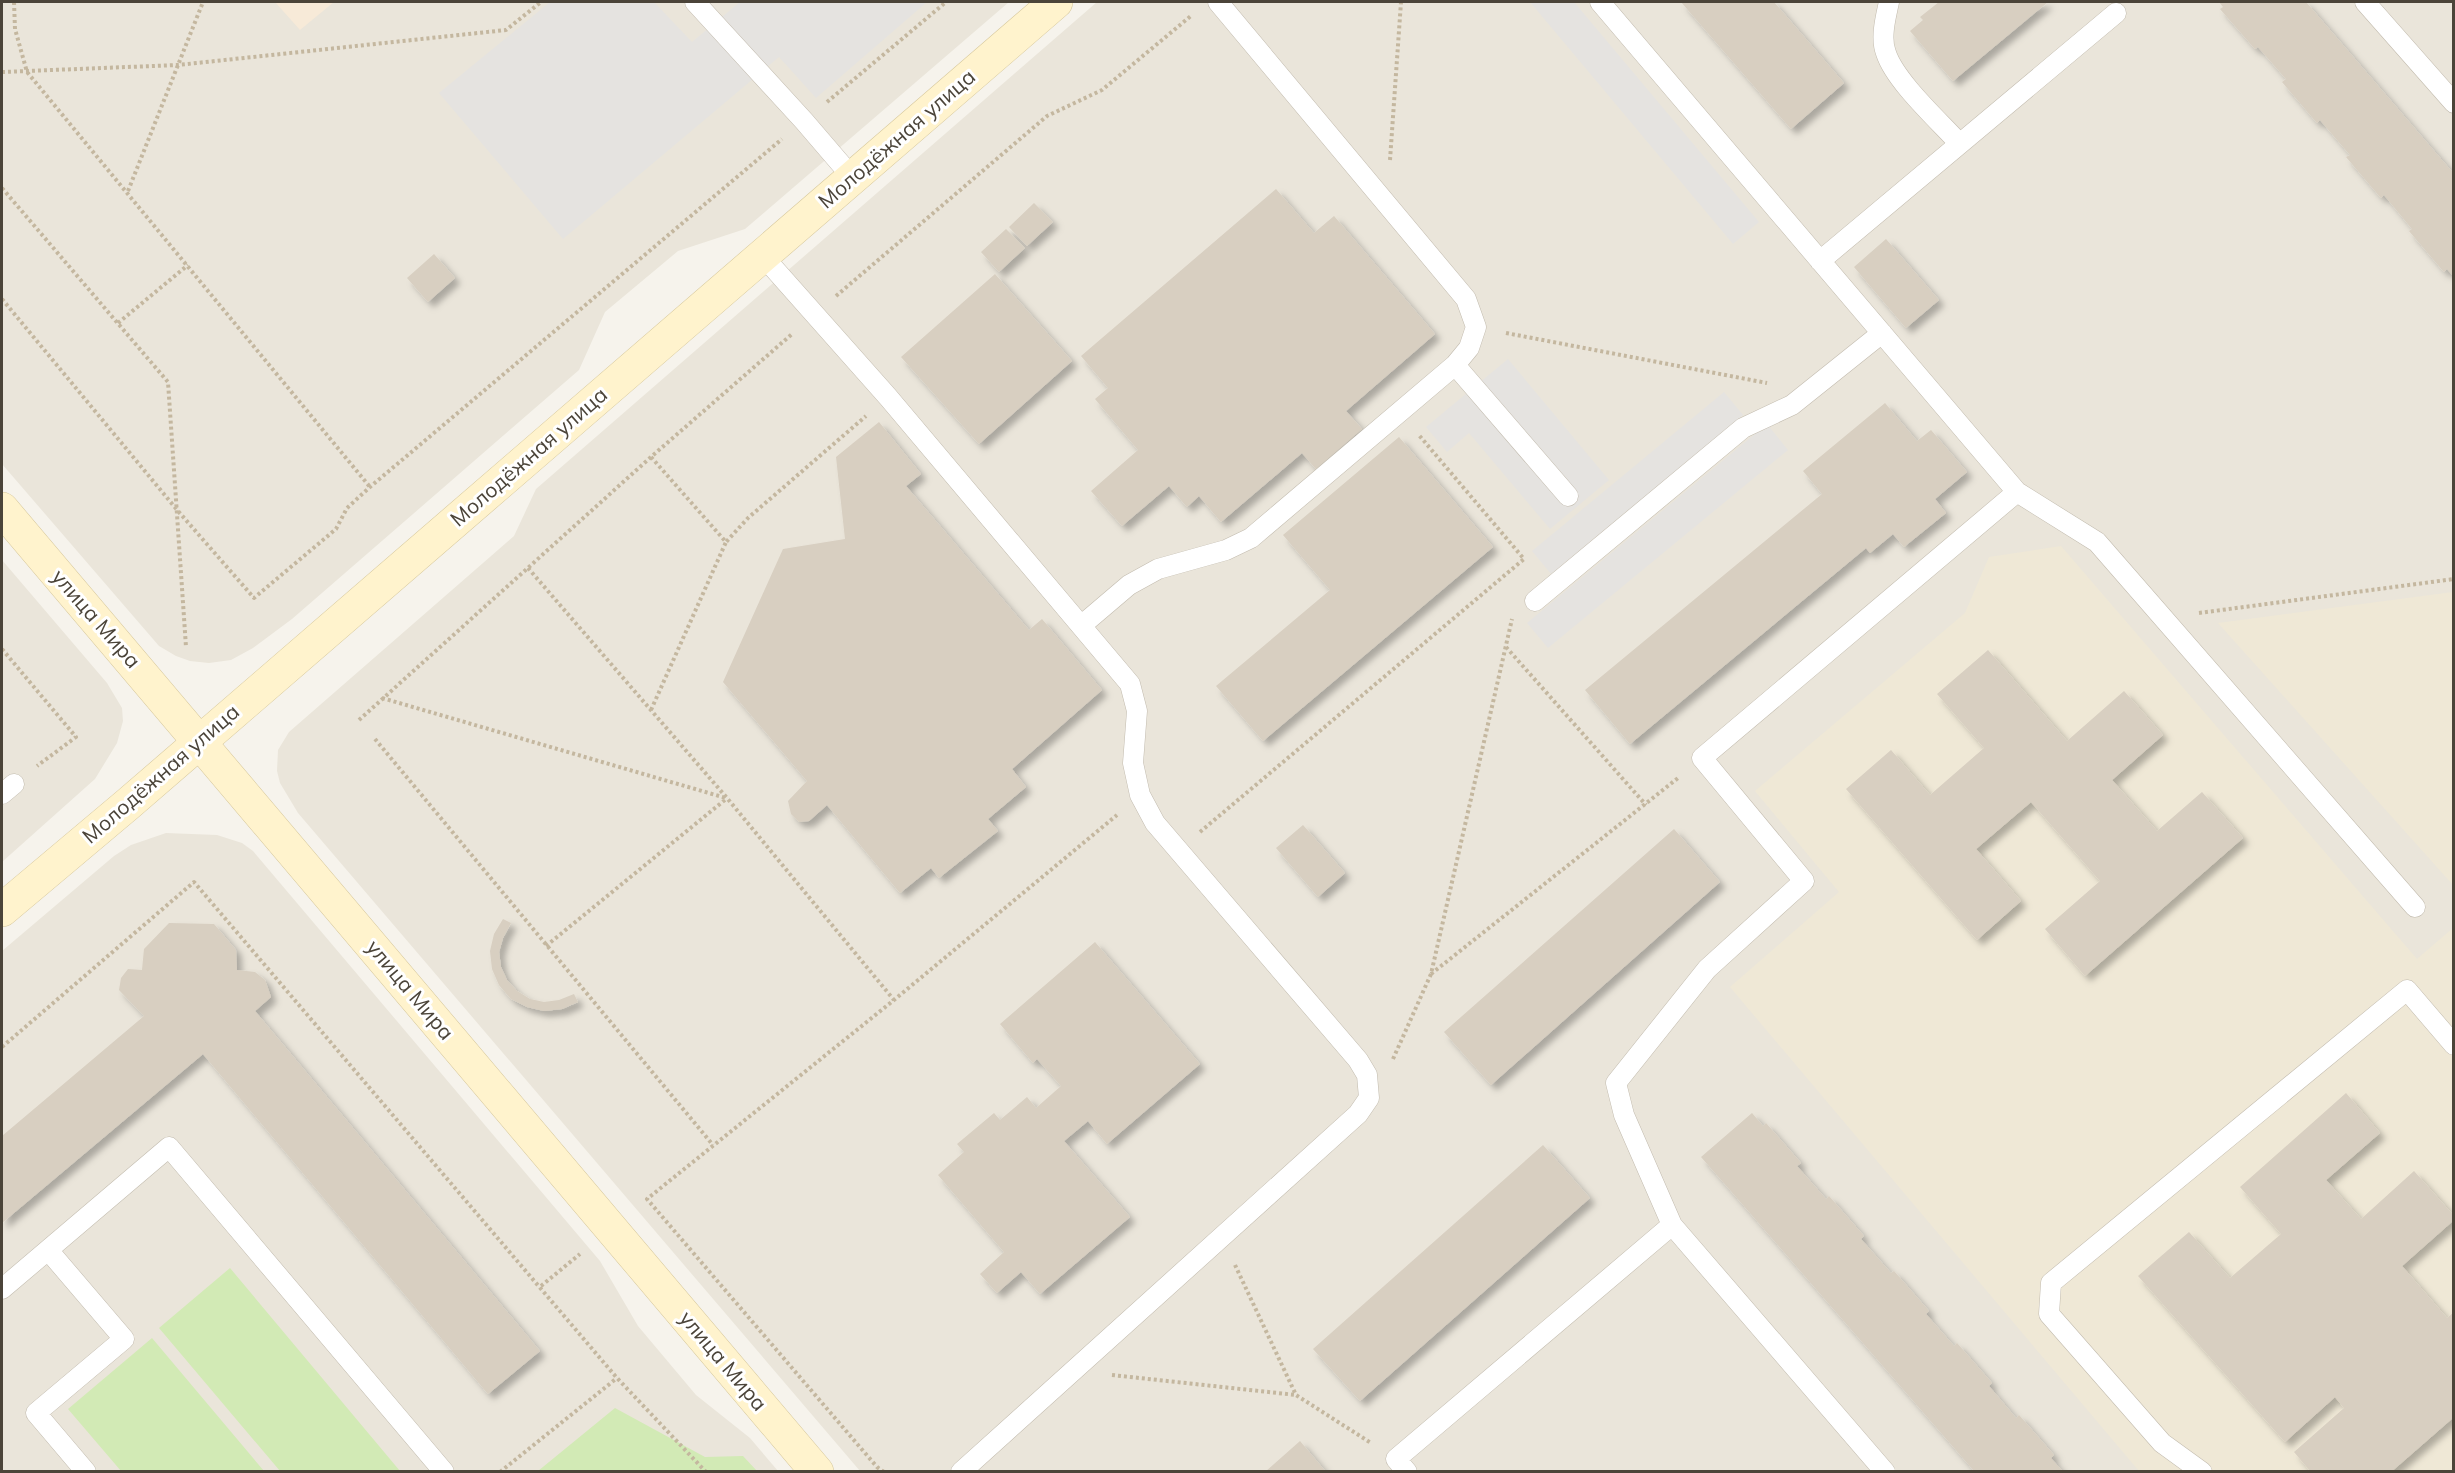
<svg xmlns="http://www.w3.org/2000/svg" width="2455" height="1473" viewBox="0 0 2455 1473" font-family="Mulish,sans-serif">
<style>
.residential{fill:#eae5da}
.commercial{fill:#f7ead8}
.education{fill:#efe8d6}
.green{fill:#d2eab5}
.parking{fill:#e5e3e0}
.building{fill:#d8cfc1;filter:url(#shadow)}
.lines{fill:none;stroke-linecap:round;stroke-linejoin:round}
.lane-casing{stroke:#c2bbae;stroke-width:21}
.secondary-casing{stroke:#d6c79b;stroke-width:34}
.path{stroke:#c4b79f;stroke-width:4;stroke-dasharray:3 3;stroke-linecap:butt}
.lane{stroke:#fff;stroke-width:20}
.secondary{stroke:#fff3cd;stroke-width:33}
.labels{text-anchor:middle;stroke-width:6;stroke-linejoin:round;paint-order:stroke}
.street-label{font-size:21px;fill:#4b4439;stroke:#fff}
</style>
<defs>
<filter id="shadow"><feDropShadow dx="5.5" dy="5.5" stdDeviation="3" flood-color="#0004"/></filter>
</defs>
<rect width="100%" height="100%" fill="#f6f3ec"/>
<!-- residential -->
<path class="residential" d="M 2,2 L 1009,2 L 745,229 L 678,251 L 605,312 L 579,370 L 292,619 L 253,648 L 231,660 L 209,663 L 190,661 L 176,656 L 159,646 L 2,464 Z
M 1097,2 L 2453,2 L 2453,1471 L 860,1471 L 298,813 L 280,783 L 277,771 L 278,750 L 289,732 L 514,536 L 536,489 Z
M 2,560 L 107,683 L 122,708 L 123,721 L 117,743 L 95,779 L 2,862 Z
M 166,833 L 217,835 L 242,843 L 253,851 L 600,1261 L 638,1326 L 696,1395 L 750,1438 L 778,1471 L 2,1471 L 2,951 L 114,856 L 131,845 Z"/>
<!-- commercial -->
<path class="commercial" d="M 275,2 L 334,2 L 300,30 Z"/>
<!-- education -->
<path class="education" d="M 2061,546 L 2417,959 L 2453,928 L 2453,1471 L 2139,1471 L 1730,987 L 1839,892 L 1755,791 L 1965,613 L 1989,557 Z
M 2453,592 L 2454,592 L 2453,885 L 2218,623 Z"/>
<!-- green -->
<path class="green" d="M 230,1268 L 400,1471 L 280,1471 L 159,1328 Z
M 152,1338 L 264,1471 L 121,1471 L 68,1409 Z
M 615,1408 L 705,1457 L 743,1456 L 757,1471 L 538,1471 Z"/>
<!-- parking -->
<path class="parking" d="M 550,2 L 654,2 L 692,42 L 740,2 L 927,2 L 816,98 L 779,57 L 563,239 L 439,93 Z
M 1530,2 L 1574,2 L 1759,222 L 1733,244 Z
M 1508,359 L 1609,480 L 1550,529 L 1469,433 L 1447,452 L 1426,427 Z
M 1724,392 L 1743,415 L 1551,574 L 1532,551 Z
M 1767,424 L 1788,450 L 1548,648 L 1527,623 Z"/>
<!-- building -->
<path class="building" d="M 1681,2 L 1774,2 L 1844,83 L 1791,129 Z
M 1939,2 L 2048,2 L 1953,81 L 1910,31 L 1923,20 L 1920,17 Z
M 2219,2 L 2306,2 L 2454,174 L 2454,277 L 2447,269 L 2444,272 L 2409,231 L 2412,229 L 2384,195 L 2381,198 L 2346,157 L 2350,155 L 2320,120 L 2317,123 L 2282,82 L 2286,79 L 2258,47 L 2255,49 L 2220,9 L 2223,7 Z
M 1276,189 L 1314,233 L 1334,216 L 1435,334 L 1346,411 L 1362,429 L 1316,469 L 1302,453 L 1221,522 L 1199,496 L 1187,507 L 1169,486 L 1122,526 L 1091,491 L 1138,450 L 1095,399 L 1108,388 L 1081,356 Z
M 1034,203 L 1053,222 L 1027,246 L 1009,227 Z
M 1006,229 L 1025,248 L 999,272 L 981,252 Z
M 1886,239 L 1939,300 L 1906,328 L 1854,267 Z
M 434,254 L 455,278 L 428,302 L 407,278 Z
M 995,274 L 1072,361 L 979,444 L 901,357 Z
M 1885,403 L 1917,441 L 1931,430 L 1967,472 L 1935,499 L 1946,513 L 1904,547 L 1893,534 L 1870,553 L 1866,548 L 1630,744 L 1585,690 L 1822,494 L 1803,471 Z
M 879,422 L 921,474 L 906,486 L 1029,630 L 1042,619 L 1102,690 L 1012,769 L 1026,787 L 988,819 L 998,831 L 939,878 L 931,868 L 900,893 L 827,805 L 809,821 L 799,822 L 791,814 L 788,801 L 807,781 L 723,682 L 783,549 L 845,539 L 836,457 Z
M 1399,437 L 1493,547 L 1263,741 L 1216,686 L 1330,590 L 1283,535 Z
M 1988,650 L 2067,741 L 2124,691 L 2163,735 L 2112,780 L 2157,831 L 2202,792 L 2243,838 L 2085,976 L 2045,929 L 2100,881 L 2031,802 L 1976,849 L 2021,901 L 1977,940 L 1846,789 L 1891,750 L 1930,795 L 1984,748 L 1937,694 Z
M 1303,825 L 1345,873 L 1318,897 L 1276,848 Z
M 1674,829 L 1720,882 L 1491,1085 L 1444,1032 Z
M 503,919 L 511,923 L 503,938 L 499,952 L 501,967 L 507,980 L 517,991 L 530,999 L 544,1002 L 559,1000 L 574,994 L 578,1002 L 562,1009 L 544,1011 L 527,1007 L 511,999 L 499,985 L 492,969 L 490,951 L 494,934 Z
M 169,923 L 214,924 L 236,950 L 237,970 L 255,972 L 265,980 L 271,997 L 255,1011 L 540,1351 L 488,1394 L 203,1054 L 2,1223 L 2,1136 L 144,1016 L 119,990 L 121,978 L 128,969 L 142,970 L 144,949 Z
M 1095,942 L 1200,1064 L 1107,1144 L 1088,1121 L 1064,1141 L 1130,1217 L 1040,1294 L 1021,1272 L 997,1293 L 980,1274 L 1004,1252 L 938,1175 L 964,1152 L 957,1144 L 994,1113 L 1000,1120 L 1027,1097 L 1036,1108 L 1061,1086 L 1037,1059 L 1033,1063 L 1000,1024 Z
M 2346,1093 L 2380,1133 L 2326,1180 L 2361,1219 L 2414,1171 L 2454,1216 L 2454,1220 L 2402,1266 L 2447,1318 L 2454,1312 L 2454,1417 L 2391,1472 L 2311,1472 L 2294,1452 L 2344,1408 L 2335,1397 L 2285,1442 L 2138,1276 L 2189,1232 L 2230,1278 L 2281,1234 L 2240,1187 Z
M 1752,1113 L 1763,1126 L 1766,1123 L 1801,1163 L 1797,1166 L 1826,1199 L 1829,1196 L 1864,1236 L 1861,1239 L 1891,1273 L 1894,1271 L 1929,1311 L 1926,1314 L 1954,1346 L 1957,1343 L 1992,1383 L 1989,1386 L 2016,1418 L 2019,1415 L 2054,1455 L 2051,1458 L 2063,1472 L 1975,1472 L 1730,1190 L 1701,1157 Z
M 1543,1145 L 1590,1198 L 1360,1401 L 1313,1349 Z
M 1300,1441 L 1326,1472 L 1265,1472 Z"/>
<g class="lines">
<!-- lane casing -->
<g class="lane-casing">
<path id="lane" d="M 695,2 L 804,121 L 852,177
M 1600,2 L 2017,492 L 2097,542 L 2415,907
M 1889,2 C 1886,16 1880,38 1886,53 C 1895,81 1938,120 1959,143
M 2365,2 L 2454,103
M 762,255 L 888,397 L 1130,684 L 1137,711 L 1133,763 L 1140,795 L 1155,823 L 1358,1060 L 1367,1075 L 1369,1098 L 1358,1114 L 961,1472
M 1820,261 L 2116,13
M 1455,365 L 1568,496
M 1535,601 L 1743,428 L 1792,405 L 1882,333
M 1082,625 L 1129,585 L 1158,569 L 1226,550 L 1251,538 L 1455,365 L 1469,348 L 1476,327 L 1466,299 L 1218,2
M 2,794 L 14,784
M 1672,1225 L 1624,1115 L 1616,1083 L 1707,969 L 1804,881 L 1702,758 L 2017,492
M 48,1250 L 124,1339 L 36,1413 L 86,1472
M 2,1289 L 169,1147 L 444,1472
M 1407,1472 L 1396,1459 L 1672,1225 L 1885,1472
M 2202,1472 L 2162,1443 L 2049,1314 L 2051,1283 L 2407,990 L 2454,1045"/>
</g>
<!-- secondary casing -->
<g class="secondary-casing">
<path id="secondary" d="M 2,509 L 817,1472
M 2,910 L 128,804 L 1056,2"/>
</g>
<!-- path -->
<path class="path" d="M 14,2 L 15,29 L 27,72 L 370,487
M 2,72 L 178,65 L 506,30 L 541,2
M 827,102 L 946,2
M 1390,160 L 1401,2
M 2,188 L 168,382 L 186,647
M 128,191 L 203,2
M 836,296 L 1047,116 L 1102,90 L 1192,15
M 2,299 L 178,511 L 254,598 L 336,529 L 347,508 L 370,487 L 782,139
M 118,323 L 188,265
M 1506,333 L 1767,383
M 651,457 L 726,542 L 748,518 L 866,416
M 528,568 L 727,798 L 894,1000
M 2199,613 L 2454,579
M 1506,647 L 1646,805
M 2,649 L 76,737 L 37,766
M 382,698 L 726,798
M 651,710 L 726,542
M 359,720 L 651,457 L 792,334
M 375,739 L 713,1145
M 1200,832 L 1524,559 L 1418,434
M 546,946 L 726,799
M 1431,974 L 1678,778
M 2,1047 L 194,882 L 617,1378 L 706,1472
M 1393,1059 L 1431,974 L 1512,619
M 1235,1265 L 1296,1395 L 1371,1443
M 541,1286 L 580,1254
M 1112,1375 L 1296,1395
M 500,1472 L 617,1378
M 884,1472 L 877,1467 L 647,1199 L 894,1000 L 1117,815"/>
<!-- lane -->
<use href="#lane" class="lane"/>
<!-- secondary -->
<use href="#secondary" class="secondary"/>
</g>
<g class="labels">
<!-- street labels -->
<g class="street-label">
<text transform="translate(897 139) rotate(-41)" y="7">Молодёжная улица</text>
<text transform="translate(529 457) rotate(-41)" y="7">Молодёжная улица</text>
<text transform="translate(96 619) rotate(49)" y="7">улица Мира</text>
<text transform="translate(161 774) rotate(-41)" y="7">Молодёжная улица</text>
<text transform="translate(410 990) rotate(50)" y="7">улица Мира</text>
<text transform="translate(723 1361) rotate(50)" y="7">улица Мира</text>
</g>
</g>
<!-- border -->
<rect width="2455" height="1473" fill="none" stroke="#4b4439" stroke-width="6"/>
</svg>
